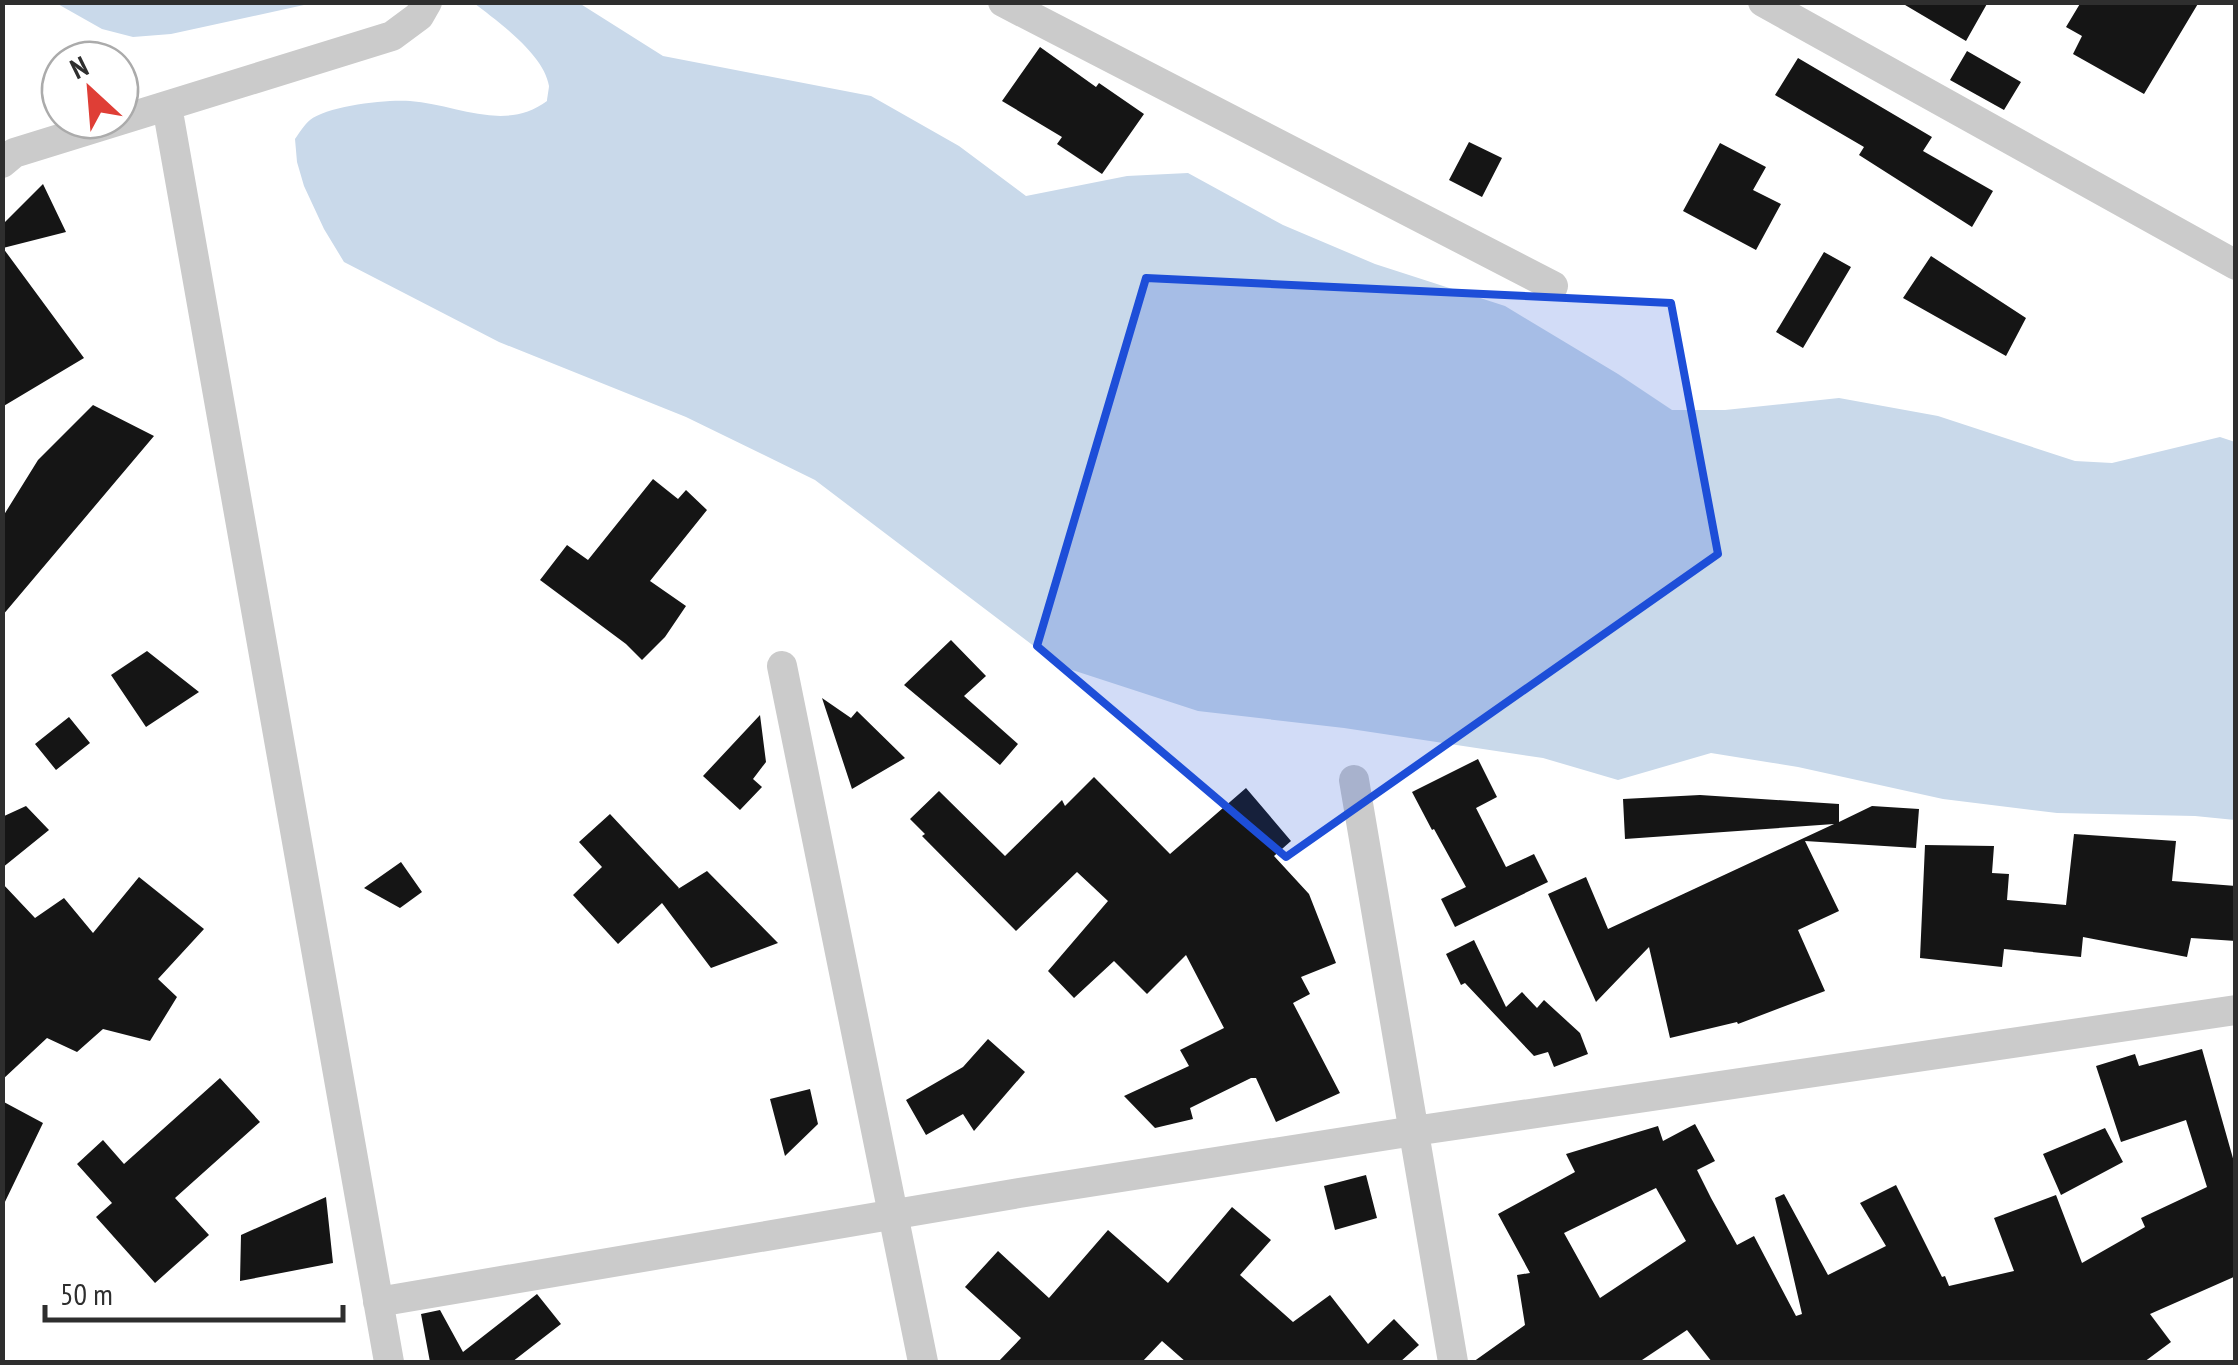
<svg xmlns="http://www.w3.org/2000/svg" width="2238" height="1365" viewBox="0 0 2238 1365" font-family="'PT Sans Narrow',sans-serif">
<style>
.water{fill:#c9d9ea}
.building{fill:#151515;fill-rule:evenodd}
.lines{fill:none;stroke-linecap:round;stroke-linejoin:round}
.minor{stroke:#cbcbcb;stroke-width:30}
.marked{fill:#1d4ed8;fill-opacity:0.2;stroke:#1d4ed8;stroke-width:8;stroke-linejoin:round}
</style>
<rect width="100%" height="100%" fill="#fff"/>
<!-- water -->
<path class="water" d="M 56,3 L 313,3 L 171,34 L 133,37 L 102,29 Z
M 474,3 L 579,3 L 663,56 L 871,96 L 959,146 L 1026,196 L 1127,176 L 1188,173 L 1283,225 L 1375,264 L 1505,306 L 1618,374 L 1672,410 L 1725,410 L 1839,398 L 1938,416 L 2075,461 L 2112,463 L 2220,437 L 2235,442 L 2235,820 L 2195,816 L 2057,813 L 1943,799 L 1798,767 L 1711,753 L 1618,780 L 1543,758 L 1344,728 L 1198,711 L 1060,666 L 815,480 L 686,417 L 499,342 L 344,262 L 324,229 L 304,186 L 297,162 L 295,139 C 299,133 304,125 310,120 C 327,106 387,99 410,101 C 456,104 504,133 547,101 C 547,99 549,88 549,86 C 544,54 497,21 474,3 Z"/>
<!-- building -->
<path class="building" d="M 1900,2 L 1988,2 L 1966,41 Z
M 2081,2 L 2199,2 L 2144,94 L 2073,54 L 2082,36 L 2066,27 Z
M 1040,47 L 1096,87 L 1099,83 L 1144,114 L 1102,174 L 1057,144 L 1062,137 L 1002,101 Z
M 1967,51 L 2021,82 L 2004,110 L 1950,80 Z
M 1798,58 L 1932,137 L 1923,151 L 1993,191 L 1972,227 L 1859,155 L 1864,147 L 1775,95 Z
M 1469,142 L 1502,158 L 1482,197 L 1449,180 Z
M 1720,143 L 1766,167 L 1753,190 L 1781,204 L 1756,250 L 1683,211 Z
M 43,184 L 66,232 L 3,248 L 84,358 L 2,407 L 2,225 Z
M 1824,252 L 1851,267 L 1803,348 L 1776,332 Z
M 1931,256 L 2026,318 L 2006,356 L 1903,298 Z
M 93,405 L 154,436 L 2,616 L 2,518 L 38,460 Z
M 653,479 L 678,499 L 686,490 L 707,510 L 650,581 L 686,606 L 665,637 L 642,660 L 626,644 L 540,580 L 567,545 L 588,560 Z
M 951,640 L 986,676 L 964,696 L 1018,744 L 1000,765 L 904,685 Z
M 147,651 L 199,692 L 146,727 L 111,675 Z
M 822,698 L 851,718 L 857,711 L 905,758 L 852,789 Z
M 760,715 L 766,762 L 753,779 L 762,787 L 740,810 L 703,776 Z
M 69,717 L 90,743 L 56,770 L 35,744 Z
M 1478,759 L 1497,797 L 1476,808 L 1506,867 L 1534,854 L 1548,882 L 1455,927 L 1441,899 L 1466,887 L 1434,829 L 1432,830 L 1412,792 Z
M 1094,777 L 1170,854 L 1246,788 L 1291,841 L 1274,856 L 1309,894 L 1336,963 L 1301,977 L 1310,994 L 1293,1003 L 1340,1093 L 1276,1122 L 1256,1078 L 1251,1078 L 1190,1108 L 1193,1119 L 1155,1128 L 1124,1096 L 1189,1066 L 1180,1050 L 1224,1028 L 1186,955 L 1147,994 L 1114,961 L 1074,998 L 1048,971 L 1108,901 L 1077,872 L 1016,931 L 922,836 L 925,834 L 910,819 L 939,791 L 1005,856 L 1062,800 L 1065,806 Z
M 1700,795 L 1839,804 L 1839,822 L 1872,806 L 1919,809 L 1916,848 L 1805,841 L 1839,911 L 1798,930 L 1825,991 L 1738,1024 L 1737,1022 L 1670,1038 L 1649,947 L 1596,1002 L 1548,894 L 1586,877 L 1608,929 L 1834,824 L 1625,839 L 1623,799 Z
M 26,806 L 49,830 L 2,868 L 2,817 Z
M 610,814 L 679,888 L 678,889 L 707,871 L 778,943 L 711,968 L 662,903 L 618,944 L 573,895 L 602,867 L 579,842 Z
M 2074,834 L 2176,841 L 2172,881 L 2236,886 L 2236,941 L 2191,938 L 2187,957 L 2083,937 L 2081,957 L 2004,949 L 2002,967 L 1920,958 L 1925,845 L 1994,846 L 1992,873 L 2009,874 L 2007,900 L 2066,905 Z
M 401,862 L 422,892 L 400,908 L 364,888 Z
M 139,877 L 204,929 L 158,979 L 177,997 L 150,1041 L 103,1029 L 77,1052 L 47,1038 L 2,1080 L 2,883 L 35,918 L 64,898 L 93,933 Z
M 1474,940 L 1506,1007 L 1522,992 L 1537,1008 L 1544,1000 L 1580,1033 L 1588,1054 L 1554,1067 L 1548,1052 L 1534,1056 L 1465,983 L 1461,985 L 1446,954 Z
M 988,1039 L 1025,1072 L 974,1131 L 963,1114 L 926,1135 L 906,1100 L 963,1067 Z
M 2202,1049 L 2236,1169 L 2236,1276 L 2150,1314 L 2171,1342 L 2144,1362 L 1712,1362 L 1687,1330 L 1639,1362 L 1473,1362 L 1525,1325 L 1517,1275 L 1530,1273 L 1498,1214 L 1575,1172 L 1566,1154 L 1658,1126 L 1663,1141 L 1695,1124 L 1715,1161 L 1697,1170 L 1711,1198 L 1737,1245 L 1754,1236 L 1796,1316 L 1802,1314 L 1775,1198 L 1784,1194 L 1828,1275 L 1886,1246 L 1860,1203 L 1896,1185 L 1942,1277 L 1945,1276 L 1949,1286 L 2014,1271 L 1994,1218 L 2056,1195 L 2082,1263 L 2145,1227 L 2141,1218 L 2207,1187 L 2186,1120 L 2121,1142 L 2096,1066 L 2135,1054 L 2139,1066 ZM 1656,1188 L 1686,1241 L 1600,1298 L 1564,1233 Z
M 220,1078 L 260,1122 L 175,1198 L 209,1235 L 155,1283 L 96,1217 L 112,1203 L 77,1164 L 103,1140 L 124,1164 Z
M 810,1089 L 818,1124 L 785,1156 L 770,1099 Z
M 2,1101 L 43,1123 L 2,1208 Z
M 2105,1128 L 2123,1162 L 2061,1195 L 2043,1154 Z
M 1366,1175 L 1377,1218 L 1335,1230 L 1324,1186 Z
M 326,1197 L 333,1263 L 240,1281 L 241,1235 Z
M 1232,1207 L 1271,1240 L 1240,1275 L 1293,1322 L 1330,1295 L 1368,1344 L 1394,1319 L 1419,1345 L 1400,1362 L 1186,1362 L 1162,1341 L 1142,1362 L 998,1362 L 1021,1338 L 965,1287 L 998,1251 L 1049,1298 L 1108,1230 L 1168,1283 Z
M 537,1294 L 561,1324 L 512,1362 L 430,1362 L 421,1314 L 440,1310 L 463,1352 Z"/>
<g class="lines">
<!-- minor -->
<path class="minor" d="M 1003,2 L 1553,286
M 1763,2 L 2236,265
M 167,106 L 389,1362
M 2,163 L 14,153 L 392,36 L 419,16 L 427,2
M 782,666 L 923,1362
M 1354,780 L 1453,1362
M 378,1302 L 1019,1193 L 1414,1131 L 2236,1010"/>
</g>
<!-- marked area -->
<path class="marked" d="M 1146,278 L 1671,303 L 1718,554 L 1286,857 L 1037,646 Z"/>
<!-- border -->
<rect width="2238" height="1365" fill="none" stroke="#2e2e2e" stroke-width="10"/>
<!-- north arrow -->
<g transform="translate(90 90) rotate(334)"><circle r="48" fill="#ffffff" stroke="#ababab" stroke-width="2.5"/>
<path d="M0-8L18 38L0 25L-18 38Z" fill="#df3e36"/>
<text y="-15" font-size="28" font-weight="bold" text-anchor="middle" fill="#2e2e2e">N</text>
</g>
<!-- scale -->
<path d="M45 1305v15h298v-15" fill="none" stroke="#2e2e2e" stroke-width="5"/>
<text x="60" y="1305" font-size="30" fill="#2e2e2e" stroke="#ffffff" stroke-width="8" paint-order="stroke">50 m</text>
</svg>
